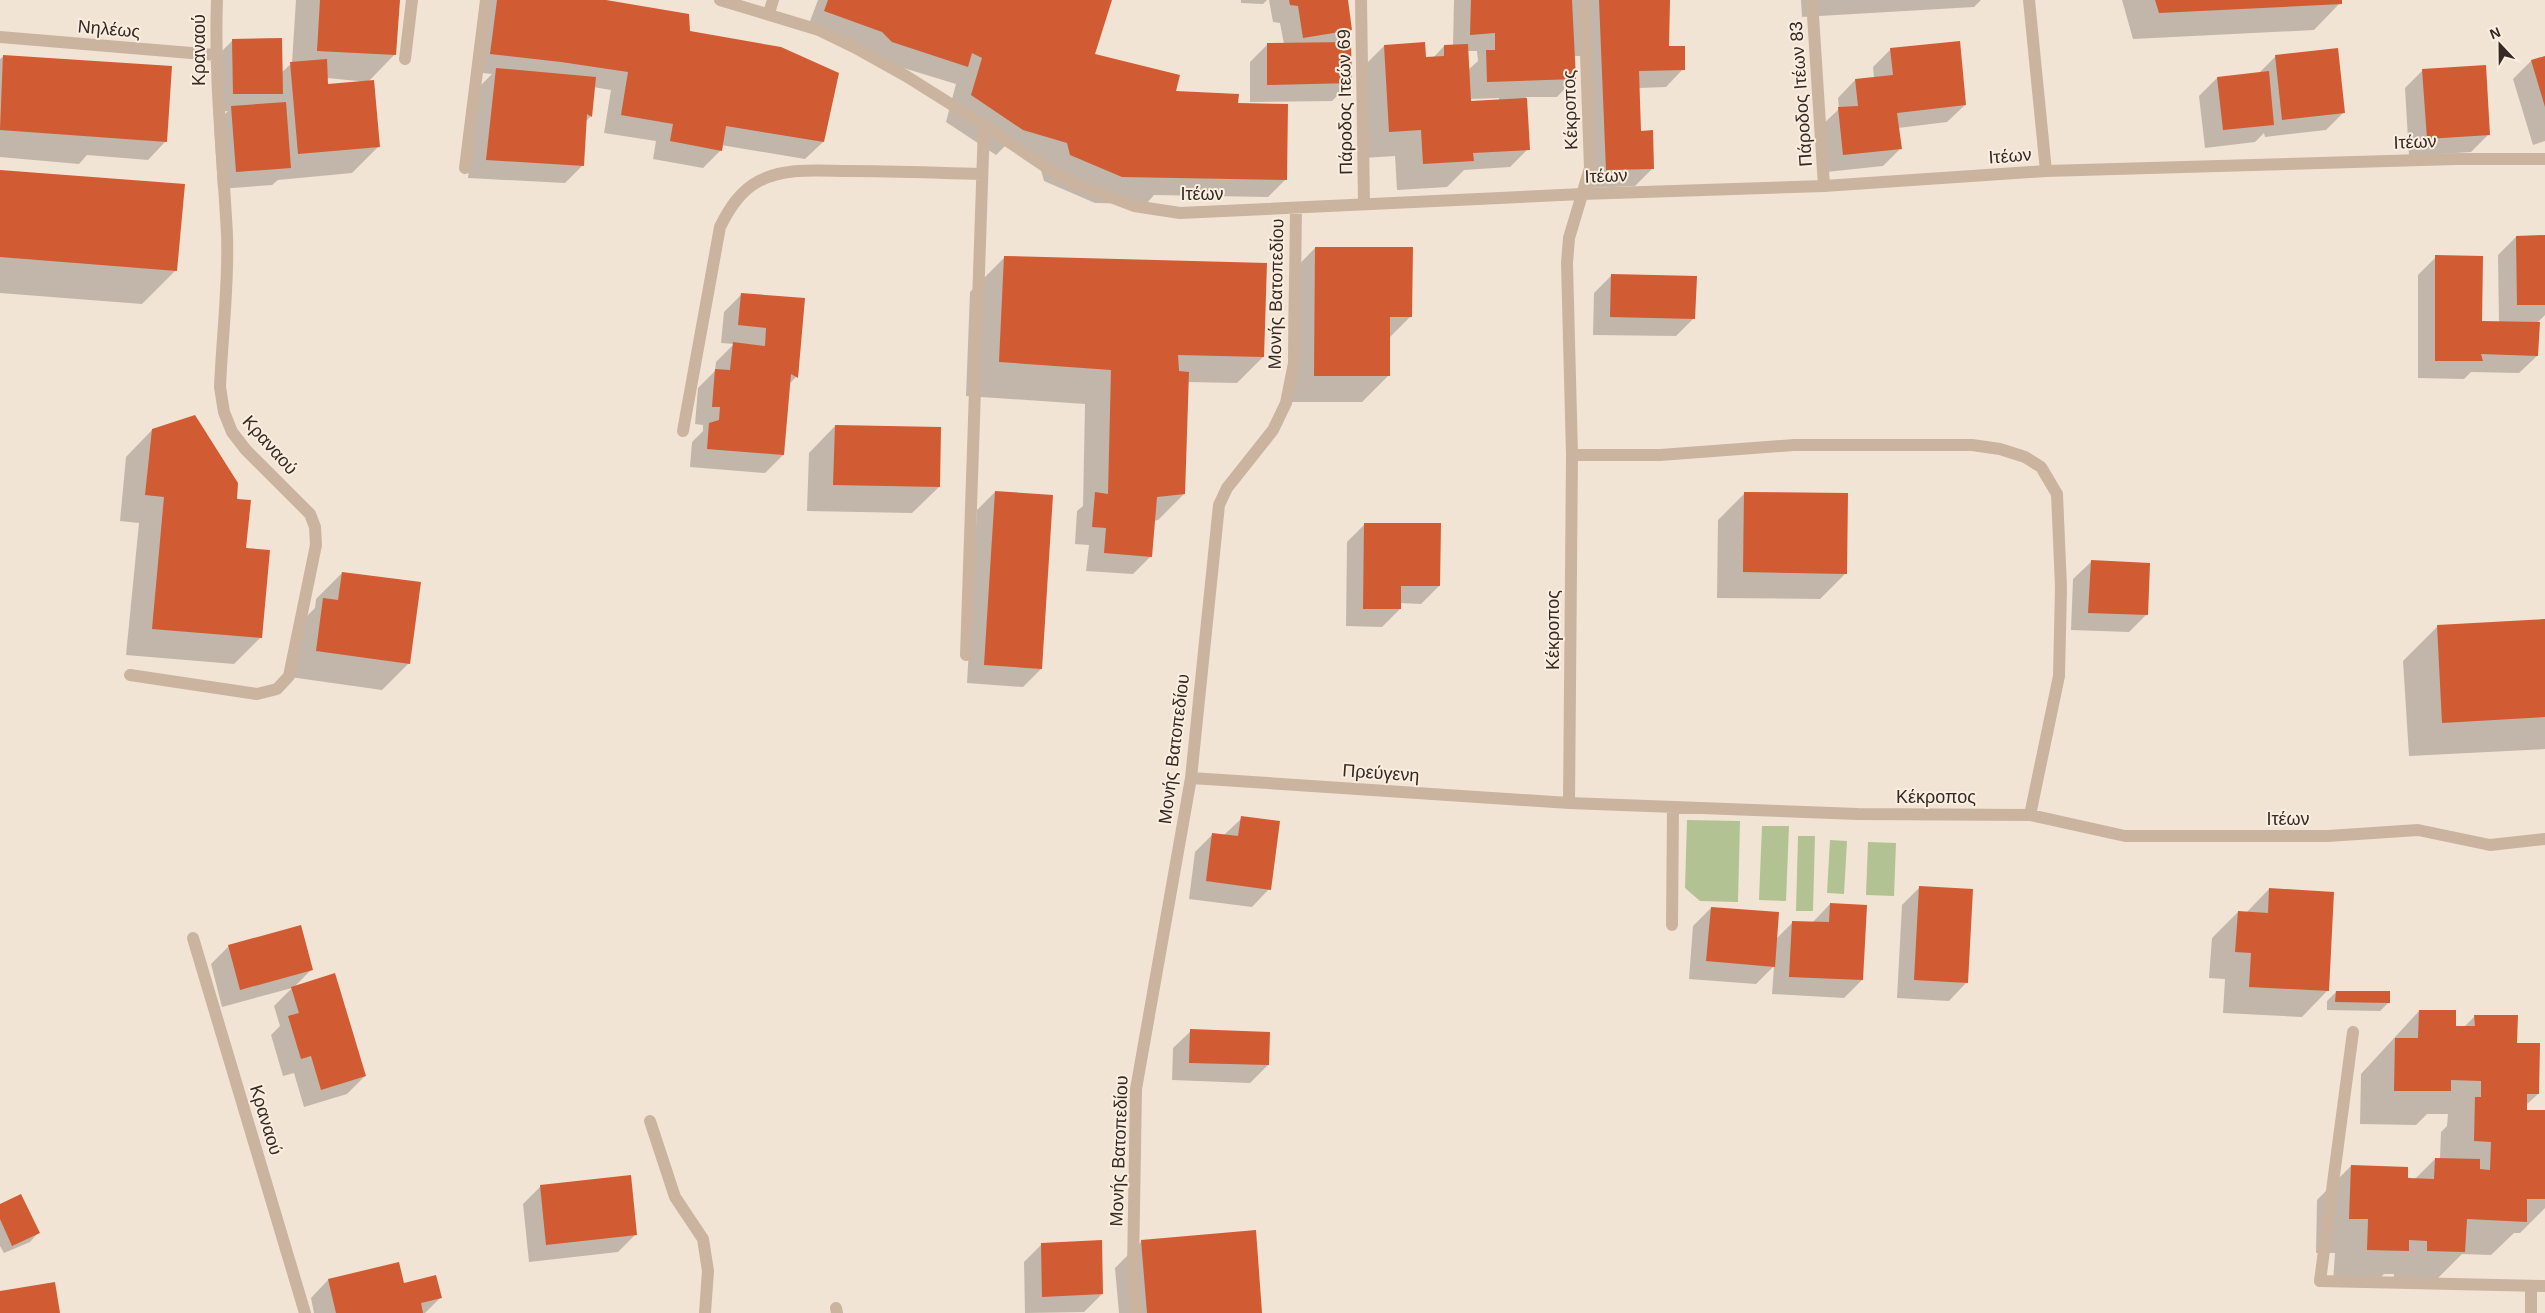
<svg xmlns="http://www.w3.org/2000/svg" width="2545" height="1313" viewBox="0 0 2545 1313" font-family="Helvetica,sans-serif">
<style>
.green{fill:#b2c293}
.shadow{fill:#0003;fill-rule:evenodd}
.building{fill:#d15b33}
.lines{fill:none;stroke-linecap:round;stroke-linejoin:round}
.lane{stroke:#cbb49f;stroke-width:12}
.street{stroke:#cbb49f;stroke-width:12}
.labels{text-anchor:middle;stroke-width:4;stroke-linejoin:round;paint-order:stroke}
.street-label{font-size:18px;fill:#342923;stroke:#faeee0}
</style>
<rect width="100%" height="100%" fill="#f2e4d4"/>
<!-- green -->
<path class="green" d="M 1687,820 L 1740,821 L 1738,902 L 1700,901 L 1685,888 Z
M 1762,826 L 1789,826 L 1786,901 L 1759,900 Z
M 1798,836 L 1815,836 L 1813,911 L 1796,911 Z
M 1830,840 L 1847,841 L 1844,894 L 1827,893 Z
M 1868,842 L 1896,843 L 1894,896 L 1866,895 Z"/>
<!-- shadow -->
<path class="shadow" d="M 296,0 L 398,0 L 395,54 L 368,82 L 327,78 L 327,86 L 378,147 L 352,173 L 278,180 L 272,185 L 218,189 L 214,125 L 228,111 L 215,112 L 215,58 L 233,40 L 281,73 L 292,63 Z
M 491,0 L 604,0 L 689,32 L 823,142 L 805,159 L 721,145 L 721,150 L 703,168 L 653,159 L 656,141 L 604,133 L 611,90 L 593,87 L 591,116 L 585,122 L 583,165 L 565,183 L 468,178 L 479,87 L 492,74 L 473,72 Z
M 818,0 L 1111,0 L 1094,55 L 1174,96 L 1237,104 L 1286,179 L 1268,197 L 1154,195 L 1146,204 L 1095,203 L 1044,181 L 1041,170 L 1044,159 L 1006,147 L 1007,144 L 996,155 L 946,122 L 956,84 L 874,59 L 807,29 Z
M 1241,0 L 1267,0 L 1263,4 L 1241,3 Z
M 1269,0 L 1347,0 L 1351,30 L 1338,43 L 1350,83 L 1332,101 L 1250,102 L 1250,62 L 1268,44 L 1284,44 L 1280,23 L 1273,22 Z
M 1454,0 L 1669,0 L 1667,47 L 1683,69 L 1666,87 L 1639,88 L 1639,132 L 1653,168 L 1635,186 L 1588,188 L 1583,56 L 1573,56 L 1574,79 L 1557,97 L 1526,97 L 1528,149 L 1510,167 L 1464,170 L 1447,187 L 1397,190 L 1395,156 L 1363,158 L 1358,72 L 1384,46 L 1424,59 L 1433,58 L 1444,46 L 1453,46 ZM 1467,51 L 1477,51 L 1478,61 L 1468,70 ZM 1499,98 L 1499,100 L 1470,102 L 1470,99 Z
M 1801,0 L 1981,0 L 1974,7 L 1802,17 Z
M 2122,0 L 2340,0 L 2340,3 L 2314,30 L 2133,39 Z
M 1891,49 L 1965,105 L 1947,122 L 1898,128 L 1901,148 L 1883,166 L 1826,172 L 1821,126 L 1839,109 L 1838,98 L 1855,80 L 1874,78 L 1873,67 Z
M 4,56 L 165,142 L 148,160 L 87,155 L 79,164 L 0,157 L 0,59 Z
M 2276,56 L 2344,112 L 2326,130 L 2265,137 L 2264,133 L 2255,142 L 2205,148 L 2199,96 L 2217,78 L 2258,74 Z
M 2545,57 L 2545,141 L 2533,145 L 2513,79 L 2531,61 Z
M 2423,70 L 2489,134 L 2471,152 L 2409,156 L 2405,88 Z
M 0,171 L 176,270 L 142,304 L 0,293 Z
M 2516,237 L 2545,237 L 2545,315 L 2538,322 L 2537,356 L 2519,373 L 2471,372 L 2464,379 L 2418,378 L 2418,275 L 2436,257 L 2481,322 L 2499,323 L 2498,255 Z
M 1315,248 L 1411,316 L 1389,338 L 1389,375 L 1362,402 L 1288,402 L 1289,275 Z
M 1004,258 L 1263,357 L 1237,383 L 1187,382 L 1184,494 L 1158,520 L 1154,521 L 1151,556 L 1133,574 L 1086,571 L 1089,545 L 1075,544 L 1077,511 L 1083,506 L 1085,404 L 966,396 L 970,292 Z
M 1612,275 L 1694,318 L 1676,336 L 1593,335 L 1594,293 Z
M 742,294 L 803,299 L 796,377 L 788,385 L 783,455 L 765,473 L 690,467 L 692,442 L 703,431 L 703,425 L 695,424 L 698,388 L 715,371 L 716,362 L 734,344 L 721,343 L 724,312 Z
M 835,426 L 939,487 L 912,513 L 807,511 L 809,453 Z
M 152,430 L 235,500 L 261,637 L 234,664 L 126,655 L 139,523 L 120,521 L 126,457 Z
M 995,492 L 1041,669 L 1023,687 L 967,683 L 977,510 Z
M 1744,494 L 1846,573 L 1820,599 L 1717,598 L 1718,520 Z
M 1365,524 L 1439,586 L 1421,604 L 1400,603 L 1400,609 L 1382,627 L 1346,626 L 1347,542 Z
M 2091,562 L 2146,615 L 2129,632 L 2071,630 L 2073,579 Z
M 342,573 L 409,663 L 382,690 L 290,677 L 297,626 L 315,608 L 316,599 Z
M 2545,620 L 2545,749 L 2409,756 L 2403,661 L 2437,627 Z
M 1242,818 L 1269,889 L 1252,907 L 1189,899 L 1195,852 L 1213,834 L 1224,835 Z
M 1920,887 L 1966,983 L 1949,1001 L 1897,998 L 1902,905 Z
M 2269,889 L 2328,990 L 2302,1017 L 2223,1013 L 2225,979 L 2209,978 L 2212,938 L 2238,912 L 2246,913 Z
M 1830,904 L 1862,980 L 1844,998 L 1772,994 L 1774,966 L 1756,984 L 1689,979 L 1693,926 L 1711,908 L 1776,939 L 1793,922 L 1812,923 Z
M 229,946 L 312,969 L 294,987 L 365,1076 L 347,1094 L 304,1107 L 294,1073 L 283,1076 L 271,1035 L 280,1026 L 274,1006 L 292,988 L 222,1007 L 211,964 Z
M 2336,992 L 2389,1002 L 2380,1011 L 2327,1010 L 2327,1001 Z
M 2419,1011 L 2454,1027 L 2464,1027 L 2475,1016 L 2516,1044 L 2538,1094 L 2525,1106 L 2525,1111 L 2545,1112 L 2545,1208 L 2520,1233 L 2514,1233 L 2491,1255 L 2462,1254 L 2430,1286 L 2393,1285 L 2394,1274 L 2384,1274 L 2374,1284 L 2333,1283 L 2335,1253 L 2316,1253 L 2317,1200 L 2351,1166 L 2415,1179 L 2435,1159 L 2440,1159 L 2441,1132 L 2447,1126 L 2448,1114 L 2427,1114 L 2416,1125 L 2360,1124 L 2361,1074 Z
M 1191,1031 L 1268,1065 L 1250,1083 L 1172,1080 L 1173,1048 Z
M 541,1186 L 636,1234 L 618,1252 L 529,1262 L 523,1204 Z
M 0,1205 L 38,1233 L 30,1242 L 4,1253 L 0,1246 Z
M 1142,1241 L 1261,1313 L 1119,1313 L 1115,1268 Z
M 1042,1244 L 1102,1294 L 1084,1312 L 1025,1313 L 1024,1262 Z
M 328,1280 L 403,1284 L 440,1298 L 425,1313 L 314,1313 L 311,1298 Z"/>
<!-- building -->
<path class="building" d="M 320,0 L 400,0 L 396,55 L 317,51 Z
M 497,0 L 606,0 L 689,14 L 690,31 L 781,47 L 839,73 L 824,142 L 726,126 L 722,151 L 670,141 L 673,124 L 621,115 L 628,72 L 561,62 L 490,54 Z
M 828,0 L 1112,0 L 1095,54 L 1180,75 L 1176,91 L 1239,94 L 1238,103 L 1288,104 L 1287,180 L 1122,177 L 1070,155 L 1067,143 L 1023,130 L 971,95 L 982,58 L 972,53 L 968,67 L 892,42 L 882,32 L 824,11 Z
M 1289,0 L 1348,0 L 1352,30 L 1303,38 L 1298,6 L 1290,5 Z
M 1471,0 L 1572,0 L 1576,79 L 1487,82 L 1486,50 L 1495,50 L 1495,33 L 1470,35 Z
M 1599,0 L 1670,0 L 1669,46 L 1685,46 L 1685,70 L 1639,71 L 1641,131 L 1653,130 L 1654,169 L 1606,170 Z
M 2155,0 L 2342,0 L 2342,4 L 2159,13 Z
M 282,38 L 283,94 L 233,94 L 232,39 Z
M 1960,41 L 1966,105 L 1897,113 L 1902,149 L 1843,155 L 1838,107 L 1858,106 L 1855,79 L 1893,75 L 1890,48 Z
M 1351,42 L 1352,83 L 1267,85 L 1267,43 Z
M 1425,42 L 1426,57 L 1444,56 L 1444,45 L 1468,44 L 1471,101 L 1527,98 L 1530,150 L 1473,153 L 1474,161 L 1423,164 L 1421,130 L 1389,132 L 1384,45 Z
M 2338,48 L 2345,113 L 2282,120 L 2275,55 Z
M 3,55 L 172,66 L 167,142 L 0,130 Z
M 2545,56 L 2545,107 L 2531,60 Z
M 327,59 L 328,84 L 374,80 L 380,147 L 298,154 L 290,62 Z
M 2486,65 L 2490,135 L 2427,139 L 2422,69 Z
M 496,68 L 596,77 L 592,117 L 587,114 L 584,166 L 486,160 Z
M 2269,71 L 2274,125 L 2223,130 L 2217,77 Z
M 286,102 L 291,168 L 236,172 L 231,106 Z
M 0,170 L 185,184 L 177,271 L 0,257 Z
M 2545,235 L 2545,305 L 2517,305 L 2516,236 Z
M 1315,247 L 1413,247 L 1412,317 L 1390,317 L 1390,376 L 1314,376 Z
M 2435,255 L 2483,256 L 2482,321 L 2540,322 L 2538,356 L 2481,354 L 2483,361 L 2435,361 Z
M 1004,256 L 1267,263 L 1264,357 L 1178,355 L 1179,371 L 1189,372 L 1185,494 L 1157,497 L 1152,557 L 1104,553 L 1106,528 L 1092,527 L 1095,492 L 1108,494 L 1111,370 L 999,362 Z
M 1611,274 L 1697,276 L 1695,319 L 1610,317 Z
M 741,293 L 805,298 L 798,378 L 791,374 L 784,455 L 707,449 L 709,423 L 719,420 L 720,407 L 712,407 L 715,369 L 730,370 L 733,342 L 765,346 L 766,328 L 738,325 Z
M 195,415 L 238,483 L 237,499 L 251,500 L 246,548 L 270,550 L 262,638 L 152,629 L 164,497 L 145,495 L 152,429 Z
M 835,425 L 941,427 L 940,487 L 833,485 Z
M 995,491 L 1053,495 L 1042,669 L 984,665 Z
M 1744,492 L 1848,493 L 1847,574 L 1743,572 Z
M 1364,523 L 1441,523 L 1440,586 L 1401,586 L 1401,609 L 1363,609 Z
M 2091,560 L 2150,563 L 2148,615 L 2088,613 Z
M 342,572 L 421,582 L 410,664 L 316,651 L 323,598 L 338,600 Z
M 2545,619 L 2545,717 L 2442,723 L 2437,625 Z
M 1241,816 L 1280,821 L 1271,890 L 1206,881 L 1212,833 L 1238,836 Z
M 1919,886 L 1973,889 L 1968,983 L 1914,980 Z
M 2269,888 L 2334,892 L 2329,991 L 2249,987 L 2251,953 L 2235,952 L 2238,911 L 2268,913 Z
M 1830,903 L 1867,905 L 1863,980 L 1789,977 L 1792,921 L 1829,922 Z
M 1711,907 L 1779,912 L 1775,967 L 1706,961 Z
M 301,925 L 313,970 L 240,990 L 228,945 Z
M 335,973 L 366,1076 L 321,1090 L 311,1056 L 301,1059 L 288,1016 L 299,1013 L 291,987 Z
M 2336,991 L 2390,991 L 2390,1003 L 2335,1002 Z
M 2419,1010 L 2456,1010 L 2456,1026 L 2475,1026 L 2474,1015 L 2518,1015 L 2517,1043 L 2540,1043 L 2539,1094 L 2527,1094 L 2527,1110 L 2545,1110 L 2545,1199 L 2527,1199 L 2527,1222 L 2467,1219 L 2465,1252 L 2427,1251 L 2427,1241 L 2409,1240 L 2409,1251 L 2367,1250 L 2368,1219 L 2349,1219 L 2351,1165 L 2408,1167 L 2408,1178 L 2434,1179 L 2435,1158 L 2480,1159 L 2480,1169 L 2490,1170 L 2491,1142 L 2474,1141 L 2475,1097 L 2481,1097 L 2481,1081 L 2451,1080 L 2451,1091 L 2394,1091 L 2395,1038 L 2418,1038 Z
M 1190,1029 L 1270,1032 L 1269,1065 L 1189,1063 Z
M 631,1175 L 637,1235 L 546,1245 L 540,1185 Z
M 21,1194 L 40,1233 L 12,1246 L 0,1219 L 0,1204 Z
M 1256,1230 L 1262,1313 L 1147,1313 L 1141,1240 Z
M 1102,1240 L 1103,1294 L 1042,1297 L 1041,1243 Z
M 399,1262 L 404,1283 L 436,1275 L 442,1298 L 421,1303 L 423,1313 L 336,1313 L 328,1279 Z
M 55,1282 L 60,1313 L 0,1313 L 0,1291 Z"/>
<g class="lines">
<!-- lane -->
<path class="lane" d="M 2320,1281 L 2353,1032
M 2531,1313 L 2531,1286"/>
<!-- street -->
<path class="street" d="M 720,0 L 819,30 L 854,47 L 906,76 L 984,125 L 1046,167 L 1074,183 L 1134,206 L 1180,213 L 1582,194 L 1824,186 L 2046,171 L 2456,159 L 2545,159
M 1361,0 L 1364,203
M 1584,0 L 1590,168 L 1569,238 L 1567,263 L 1572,455 L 1569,803 L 1858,814 L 2030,815 L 2125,836 L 2328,836 L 2418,830 L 2490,845 L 2545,839
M 1812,0 L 1824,186
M 2029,0 L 2046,171
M 769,13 L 773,0
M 0,37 L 215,55
M 405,59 L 412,0
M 465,168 L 486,0
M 683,431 L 720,227 C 729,209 740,191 759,181 C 786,167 819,171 849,171 C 893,171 938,173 982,174
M 1572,455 L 1660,455 L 1794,445 L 1972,445 L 2000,449 L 2025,457 L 2041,467 L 2057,494 L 2061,587 L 2059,676 L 2030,815
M 966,655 L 984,125
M 130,675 L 257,694 L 277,689 L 289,676 L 316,545 L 315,527 L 310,514 L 246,450 L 232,432 L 224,412 L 220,387 C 222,338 229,283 227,235 C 223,156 214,79 217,0
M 1191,778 L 1569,803
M 1672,925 L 1673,807
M 193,938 L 305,1313
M 650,1121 L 675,1197 L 703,1239 L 708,1271 L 705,1313
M 2320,1281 L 2545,1286
M 836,1308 L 837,1313
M 1136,1313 L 1133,1269 L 1136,1089 L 1191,778 L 1219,505 L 1227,488 L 1273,430 L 1286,403 L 1294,363 L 1296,208"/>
</g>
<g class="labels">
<!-- street labels -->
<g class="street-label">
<text transform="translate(109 29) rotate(5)" y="6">Νηλέως</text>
<text transform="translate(199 50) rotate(-90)" y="6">Κραναού</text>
<text transform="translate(1801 94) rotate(-94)" y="6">Πάροδος Ιτέων 83</text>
<text transform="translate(1345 102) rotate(-91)" y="6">Πάροδος Ιτεών 69</text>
<text transform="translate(1570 110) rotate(-92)" y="6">Κέκροπος</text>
<text transform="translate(2415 142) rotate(-2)" y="6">Ιτέων</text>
<text transform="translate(2010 156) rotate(-4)" y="6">Ιτέων</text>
<text transform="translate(1606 176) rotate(-2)" y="6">Ιτέων</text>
<text x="1202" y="200">Ιτέων</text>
<text transform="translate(1276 294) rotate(-89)" y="6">Μονής Βατοπεδίου</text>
<text transform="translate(270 445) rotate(48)" y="6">Κραναού</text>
<text transform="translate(1553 630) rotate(-90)" y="6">Κέκροπος</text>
<text transform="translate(1174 749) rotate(-83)" y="6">Μονής Βατοπεδίου</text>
<text transform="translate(1381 773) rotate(4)" y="6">Πρεύγενη</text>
<text x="1936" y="803">Κέκροπος</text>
<text x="2288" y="825">Ιτέων</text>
<text transform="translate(266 1120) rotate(73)" y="6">Κραναού</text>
<text transform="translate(1119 1151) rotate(-88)" y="6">Μονής Βατοπεδίου</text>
</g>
</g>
<!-- north arrow -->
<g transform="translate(2500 45) rotate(338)" stroke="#faeee0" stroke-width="4" paint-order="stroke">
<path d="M0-4L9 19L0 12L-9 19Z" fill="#342923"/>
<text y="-8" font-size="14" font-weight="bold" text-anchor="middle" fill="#342923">N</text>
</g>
</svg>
